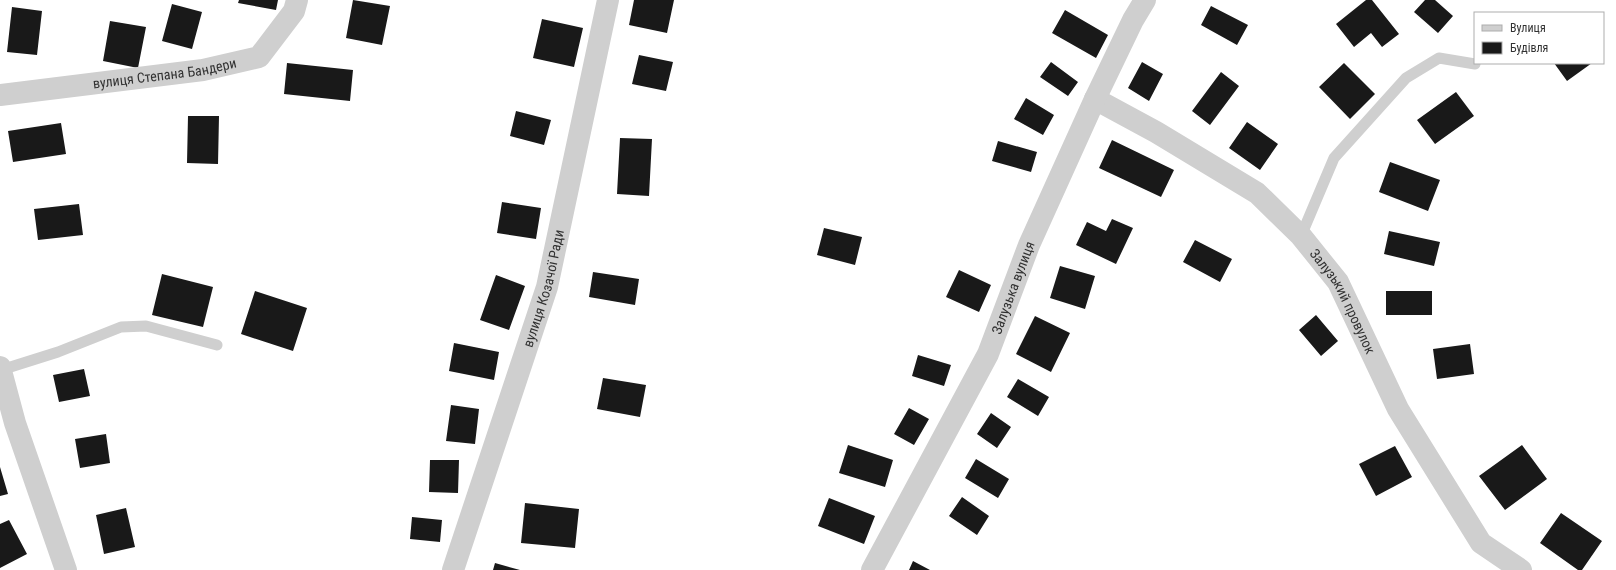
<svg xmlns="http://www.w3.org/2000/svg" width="1616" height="570" viewBox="0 0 1616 570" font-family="'Roboto Condensed',sans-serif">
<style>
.building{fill:#191919}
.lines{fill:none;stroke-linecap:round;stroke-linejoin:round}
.service{stroke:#cfcfcf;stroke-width:11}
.minor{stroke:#cfcfcf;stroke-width:22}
.labels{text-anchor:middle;stroke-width:4;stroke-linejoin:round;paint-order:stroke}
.street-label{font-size:14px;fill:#323232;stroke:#fff}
</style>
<rect width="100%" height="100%" fill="#fff"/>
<!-- building -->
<path class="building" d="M 239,0 L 278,0 L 276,10 L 238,3 Z
M 353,0 L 390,6 L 382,45 L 346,38 Z
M 634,0 L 674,0 L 667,33 L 629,25 Z
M 1366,0 L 1372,0 L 1399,34 L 1382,47 L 1371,33 L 1354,47 L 1336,24 Z
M 1425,0 L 1435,0 L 1453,16 L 1438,33 L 1414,12 Z
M 172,4 L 202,12 L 192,49 L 162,41 Z
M 1211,6 L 1248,25 L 1237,45 L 1201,25 Z
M 12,7 L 42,11 L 37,55 L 7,52 Z
M 1065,10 L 1108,35 L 1096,58 L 1052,33 Z
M 542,19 L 583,28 L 574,67 L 533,58 Z
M 110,21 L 146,27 L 138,68 L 103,61 Z
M 639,55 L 673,62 L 666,91 L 632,84 Z
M 1051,62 L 1078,82 L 1068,96 L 1040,77 Z
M 1142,62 L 1163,74 L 1149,101 L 1128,88 Z
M 287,63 L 353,70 L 350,101 L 284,94 Z
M 1344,63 L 1375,94 L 1350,119 L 1319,87 Z
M 1554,63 L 1592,63 L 1567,81 Z
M 1221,72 L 1239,86 L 1210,125 L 1192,111 Z
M 1456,92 L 1474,116 L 1435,144 L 1417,120 Z
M 1026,98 L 1054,115 L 1043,135 L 1014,119 Z
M 516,111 L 551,120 L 544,145 L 510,136 Z
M 188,116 L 219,116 L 218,164 L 187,163 Z
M 1247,122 L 1278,144 L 1260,170 L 1229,148 Z
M 61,123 L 66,154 L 13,162 L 8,131 Z
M 620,138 L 652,139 L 649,196 L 617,194 Z
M 1112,140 L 1174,170 L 1161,197 L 1099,168 Z
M 998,141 L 1037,152 L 1031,172 L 992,161 Z
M 1390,162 L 1440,180 L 1428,211 L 1379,192 Z
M 502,202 L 541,208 L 536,239 L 497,233 Z
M 79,204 L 83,235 L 38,240 L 34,209 Z
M 1112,219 L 1133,228 L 1116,264 L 1076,245 L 1087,222 L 1106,231 Z
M 824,228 L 862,237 L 855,265 L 817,255 Z
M 1389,231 L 1440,242 L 1434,266 L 1384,254 Z
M 1195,240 L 1232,259 L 1220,282 L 1183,262 Z
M 1060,266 L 1095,276 L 1085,309 L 1050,298 Z
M 959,270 L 991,285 L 979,312 L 946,297 Z
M 593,272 L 639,279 L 635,305 L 589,297 Z
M 162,274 L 213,287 L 203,327 L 152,315 Z
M 496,275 L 525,286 L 509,330 L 480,320 Z
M 255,291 L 307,308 L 293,351 L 241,334 Z
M 1386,291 L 1432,291 L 1432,315 L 1386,315 Z
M 1316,315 L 1338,341 L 1321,356 L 1299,330 Z
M 1035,316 L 1070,333 L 1051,372 L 1016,354 Z
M 454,343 L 499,352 L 494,380 L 449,371 Z
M 1470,344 L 1474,374 L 1437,379 L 1433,349 Z
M 918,355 L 951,365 L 944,386 L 912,376 Z
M 84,369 L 90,396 L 59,402 L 53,375 Z
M 603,378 L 646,385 L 640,417 L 597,409 Z
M 1018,379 L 1049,397 L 1038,416 L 1007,397 Z
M 451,405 L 479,409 L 475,444 L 446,441 Z
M 909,408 L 929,419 L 914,445 L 894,434 Z
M 991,413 L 1011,427 L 997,448 L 977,434 Z
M 106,434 L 110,463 L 80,468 L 75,439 Z
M 848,445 L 893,460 L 885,487 L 839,473 Z
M 1522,445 L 1547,479 L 1505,510 L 1479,476 Z
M 1395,446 L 1412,477 L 1376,496 L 1359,464 Z
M 976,459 L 1009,479 L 998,498 L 965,478 Z
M 430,460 L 459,460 L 458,493 L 429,492 Z
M 0,467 L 8,494 L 0,496 Z
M 962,497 L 989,516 L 977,535 L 949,516 Z
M 829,498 L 875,516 L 864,544 L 818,526 Z
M 525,503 L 579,509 L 575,548 L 521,543 Z
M 126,508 L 135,547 L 104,554 L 96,515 Z
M 1561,513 L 1602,541 L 1582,570 L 1578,570 L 1540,543 Z
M 412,517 L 442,520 L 440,542 L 410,539 Z
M 9,520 L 27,554 L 0,568 L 0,524 Z
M 913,561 L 930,570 L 909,570 Z
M 495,563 L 520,570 L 493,570 Z"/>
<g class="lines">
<!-- service -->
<path class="service" d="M 1301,236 L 1334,158 L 1406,78 L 1439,58 L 1475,64
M 1,370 L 58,352 L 121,327 L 146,326 L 217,345"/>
<!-- minor -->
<g class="minor">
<path id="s1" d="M 0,95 L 203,70 L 259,57 L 294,11 L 297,0"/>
<path id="s2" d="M 1095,99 L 1156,132 L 1257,193 L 1301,236 L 1338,282 L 1398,409 L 1481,543 L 1521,570"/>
<path d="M 0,367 L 15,423 L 66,570"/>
<path id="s3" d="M 453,570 L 547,287 L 608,0"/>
<path id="s4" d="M 872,570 L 988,354 L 1029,245 L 1095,99 L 1133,20 L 1145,0"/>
</g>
</g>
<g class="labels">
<!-- street labels -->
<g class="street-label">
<text dy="5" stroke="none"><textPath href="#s1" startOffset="166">вулиця Степана Бандери</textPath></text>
<text dy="5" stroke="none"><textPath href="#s3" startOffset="296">вулиця Козачої Ради</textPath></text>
<text dy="5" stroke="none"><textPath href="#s4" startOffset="316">Залузька вулиця</textPath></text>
<text dy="5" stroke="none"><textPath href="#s2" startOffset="327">Залузький провулок</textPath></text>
</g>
</g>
<!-- legend -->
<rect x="1474" y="12" width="130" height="52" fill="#ffffff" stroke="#adadad"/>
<rect x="1482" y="25" width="20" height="6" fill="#cfcfcf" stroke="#adadad"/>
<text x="1510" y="32" font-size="12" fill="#323232">Вулиця</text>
<rect x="1482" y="42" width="20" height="12" fill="#191919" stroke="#adadad"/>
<text x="1510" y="52" font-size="12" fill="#323232">Будівля</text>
</svg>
